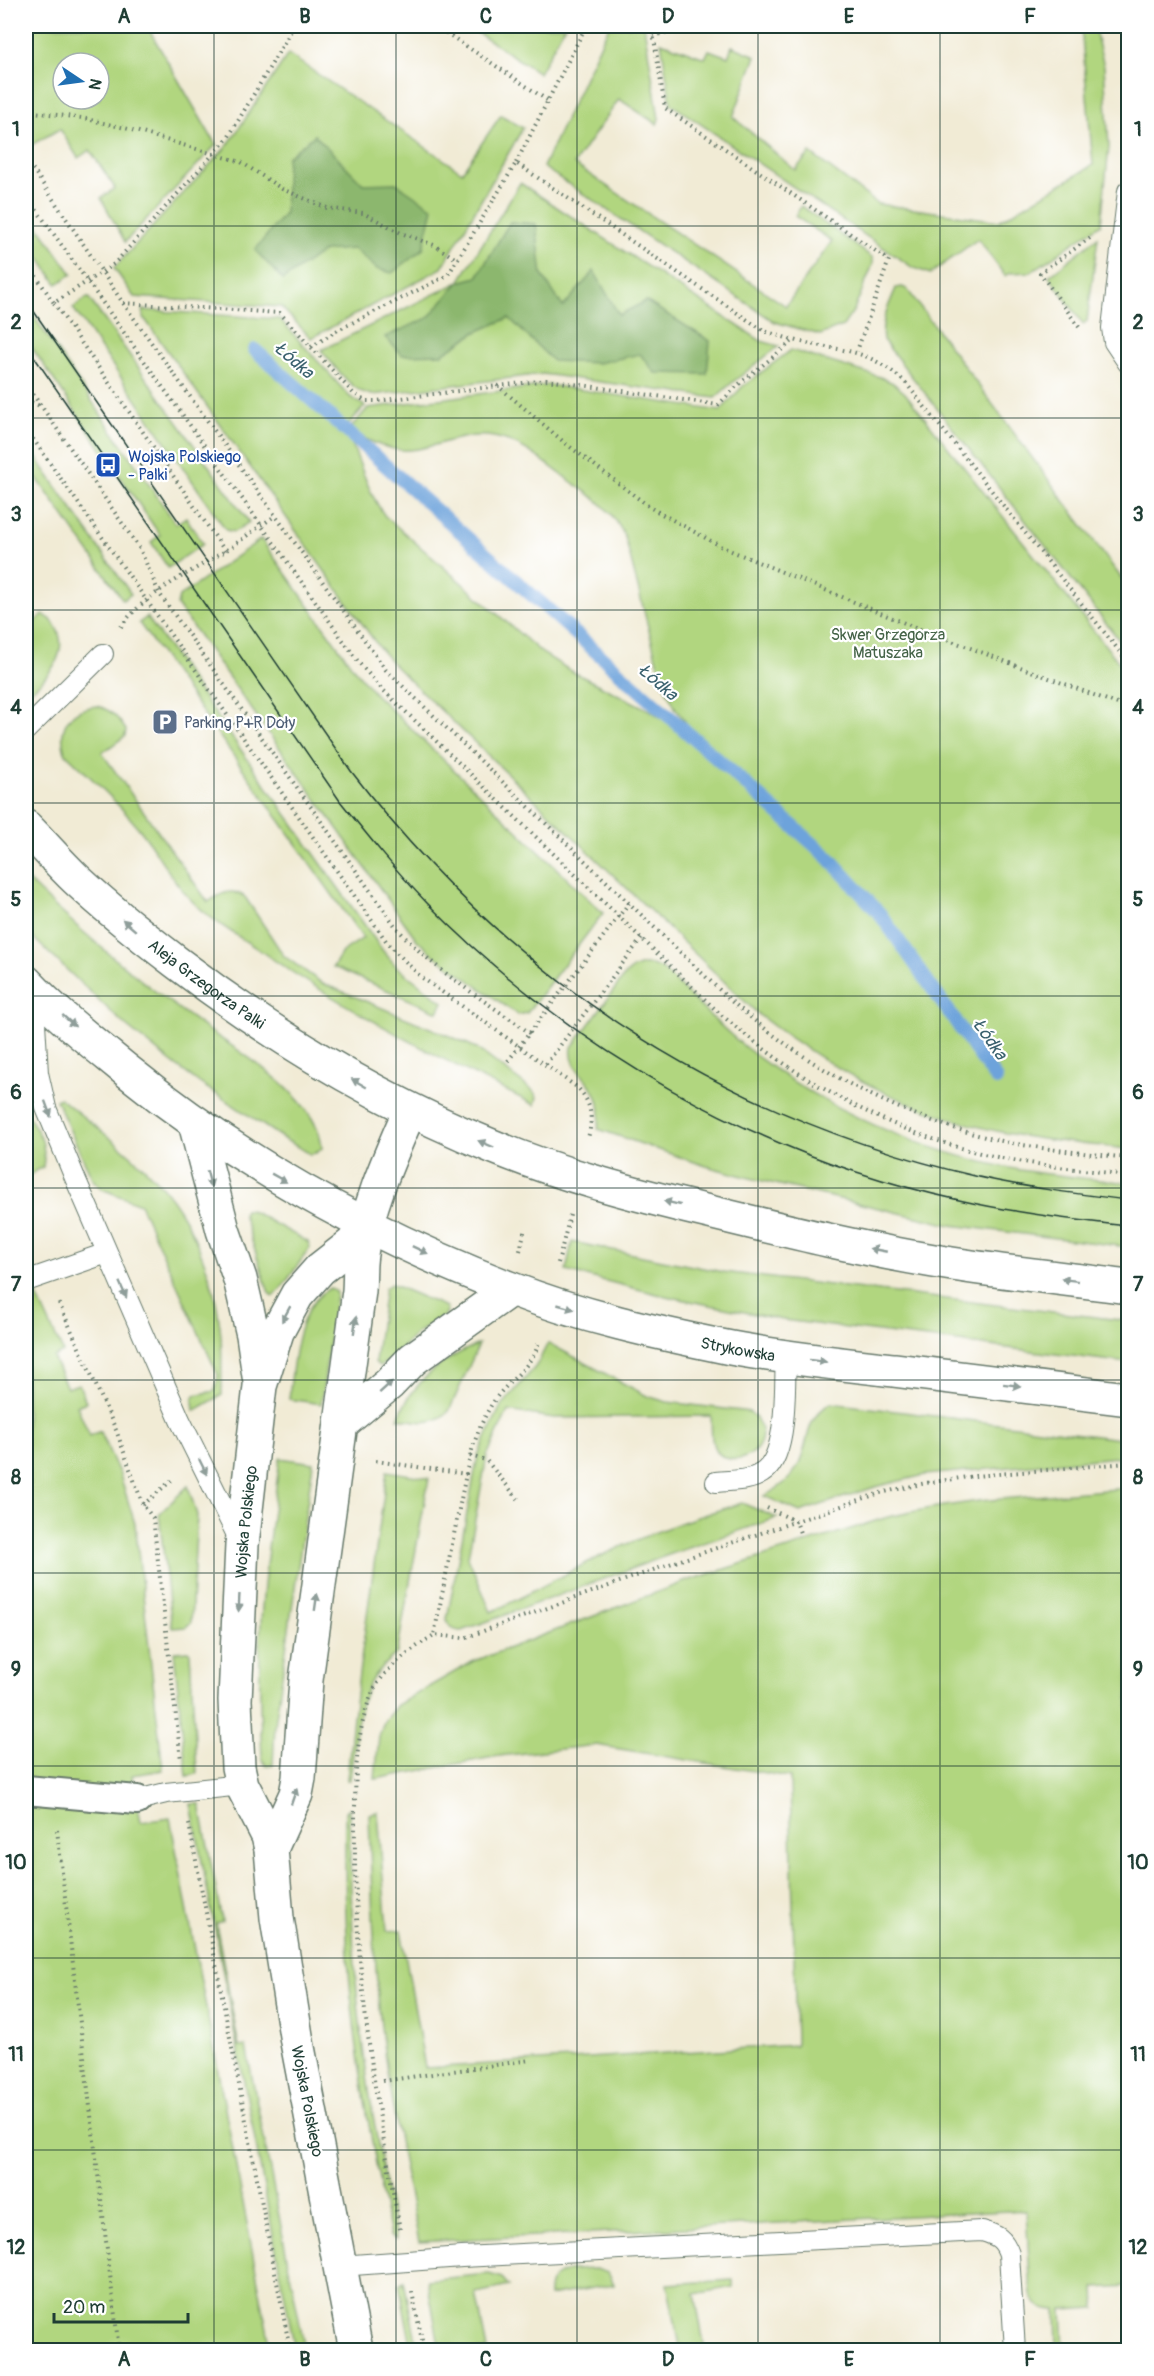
<svg xmlns="http://www.w3.org/2000/svg" width="1154" height="2376" viewBox="0 0 1154 2376" font-family="Pangolin,sans-serif">
<style>
.green{fill:#b1d67f;stroke:#688a5a;stroke-width:1.5;fill-rule:evenodd}
.forest{fill:#8cb76e;stroke:#567a51;stroke-width:1.5}
.lines{fill:none;stroke-linecap:round;stroke-linejoin:round}
.stream{stroke:#6da3db;stroke-width:14}
.service-casing{stroke:#687a6c;stroke-width:22}
.pedestrian-casing{stroke:#687a6c;stroke-width:32}
.primary-casing{stroke:#687a6c;stroke-width:36}
.path{stroke:#687a6c;stroke-width:4;stroke-dasharray:1.5 4.5;stroke-linecap:butt}
.service{stroke:#fff;stroke-width:20}
.pedestrian{stroke:#fff;stroke-width:28}
.primary{stroke:#fff;stroke-width:33}
.tram{stroke:#1f3d34;stroke-width:1.5}
.oneway{fill:#8f9e9a}
.grid{fill:none;stroke:#1f3d34;stroke-width:1.5;stroke-opacity:0.55}
.labels{text-anchor:middle;stroke-width:4.5;stroke-linejoin:round;paint-order:stroke}
.transit-label{font-size:16px;fill:#164399;stroke:#fff;text-anchor:start}
.park-label{font-size:16px;fill:#446347;stroke:#fff}
.service-label{font-size:16px;fill:#4e5e75;stroke:#fff;text-anchor:start}
.street-label{font-size:16px;fill:#1f3d34;stroke:#fff}
.water-label{font-size:18px;font-style:italic;fill:#3a616e;stroke:#fff}
.neatline{fill:none;stroke:#1f3d34;stroke-width:2}
.grid-label{font-size:20px;text-anchor:middle;font-weight:bold;fill:#1f3d34}
</style>
<rect width="100%" height="100%" fill="#fff"/>
<filter id="ink" filterUnits="userSpaceOnUse"><feTurbulence type="fractalNoise" baseFrequency=".0167" numOctaves="2"/><feDisplacementMap in="SourceGraphic" scale="12" xChannelSelector="R" yChannelSelector="G"/><feConvolveMatrix kernelMatrix="1 2 1 2 8 2 1 2 1" color-interpolation-filters="sRGB"/></filter>
<filter id="wash" filterUnits="userSpaceOnUse"><feTurbulence type="fractalNoise" baseFrequency=".008" numOctaves="4" result="noise"/><feDisplacementMap in="SourceGraphic" scale="24" xChannelSelector="R" yChannelSelector="G"/><feGaussianBlur stdDeviation="1.35" result="paint"/><feColorMatrix in="noise" values="0 0 0 0 0 0 0 0 0 0 0 0 0 0 0 0 0 1.4 0 .05"/><feComposite in="paint" operator="in"/></filter>
<g filter="url(#wash)">
<rect width="100%" height="100%" fill="#f1ebd5"/>
<!-- green -->
<path class="green" d="M 26,26 L 147,26 L 216,145 L 125,242 L 101,198 L 115,188 L 90,150 L 78,158 L 60,129 L 31,145 L 26,138 ZM 63,63 L 99,63 L 99,99 L 63,99 Z
M 467,26 L 565,26 L 539,73 Z
M 609,26 L 644,26 L 659,119 L 657,124 L 619,99 L 574,164 L 786,306 L 832,241 L 795,216 L 801,206 L 873,258 L 873,264 L 854,310 L 843,326 L 820,335 L 775,322 L 543,167 Z
M 1081,26 L 1094,26 L 1104,66 L 1109,147 L 1101,224 L 1031,272 L 1009,273 L 1005,276 L 978,239 L 930,274 L 912,267 L 671,104 L 661,42 L 705,58 L 709,50 L 728,57 L 732,46 L 756,56 L 733,117 L 795,170 L 810,153 L 878,204 L 999,221 L 1093,165 Z
M 288,54 L 462,172 L 501,115 L 523,128 L 442,268 L 311,338 L 281,307 L 134,297 L 114,268 L 228,145 Z
M 520,183 L 761,341 L 779,346 L 733,382 L 715,398 L 543,374 L 372,395 C 351,392 334,365 321,350 L 459,282 Z
M 26,209 L 72,274 L 57,284 L 26,238 Z
M 1098,237 L 1087,321 L 1083,324 L 1049,276 Z
M 902,287 L 907,289 L 1128,587 L 1128,651 L 883,340 C 880,321 889,305 896,288 Z
M 88,297 L 249,522 L 234,532 L 226,530 L 73,308 Z
M 26,305 L 176,524 L 186,517 L 203,544 L 168,568 L 151,542 L 160,535 L 26,339 Z
M 143,310 L 280,319 L 350,397 L 365,406 L 345,428 C 359,457 366,490 385,516 L 542,653 L 571,671 L 651,711 L 704,747 L 676,709 L 662,681 L 625,537 C 612,508 594,498 569,480 C 546,464 523,442 494,437 C 467,432 444,444 418,449 C 393,454 370,442 349,430 L 368,408 L 549,385 L 720,411 L 742,387 L 791,350 L 880,377 L 893,383 L 905,393 L 1128,674 L 1128,1149 C 1086,1144 1043,1141 1001,1132 C 911,1113 831,1070 759,1015 L 395,666 L 378,646 L 144,318 Z
M 26,443 L 131,594 L 123,600 L 26,463 Z
M 261,539 L 354,669 L 375,694 L 603,913 L 527,1013 L 518,1015 L 435,956 L 417,940 L 177,605 L 179,597 Z
M 43,615 C 50,617 53,621 56,627 C 71,654 46,680 26,694 L 26,628 Z
M 147,617 L 383,951 L 398,968 L 443,1002 L 438,1012 L 333,967 L 342,952 L 363,938 L 139,623 Z
M 97,706 C 112,710 118,718 126,730 L 125,736 L 102,753 L 208,902 C 221,894 230,887 245,897 L 284,956 L 322,983 L 459,1040 L 476,1048 L 533,1091 L 537,1097 L 535,1105 C 441,1059 348,1011 262,952 C 238,936 212,921 192,901 C 172,881 160,857 144,835 C 121,805 92,779 65,753 C 57,726 70,709 97,706 Z
M 26,879 C 63,915 102,949 142,981 C 163,998 186,1014 208,1030 C 245,1055 319,1099 322,1148 L 316,1153 L 310,1154 L 284,1139 L 201,1084 L 175,1065 L 126,1026 L 26,931 Z
M 642,965 L 652,965 L 662,969 C 689,995 716,1023 745,1047 C 824,1110 921,1152 1020,1170 C 1056,1176 1093,1179 1128,1183 L 1128,1247 L 951,1225 L 750,1178 L 706,1166 L 598,1129 C 609,1079 567,1079 572,1047 L 625,975 L 632,969 Z
M 60,1098 C 91,1124 126,1148 154,1178 C 191,1216 214,1275 220,1327 C 223,1349 221,1373 222,1395 L 194,1411 L 193,1400 L 195,1395 L 215,1391 L 218,1375 L 140,1204 L 102,1189 L 93,1180 L 56,1100 Z
M 26,1113 C 39,1133 47,1141 43,1167 L 26,1177 Z
M 245,1210 L 250,1210 L 308,1242 L 310,1248 C 302,1258 280,1293 273,1297 L 269,1293 L 243,1214 Z
M 572,1242 L 723,1272 L 1128,1321 L 1128,1363 L 783,1320 L 661,1295 L 566,1271 Z
M 391,1284 L 446,1307 L 447,1312 C 440,1323 425,1326 416,1334 C 407,1342 389,1364 379,1366 L 375,1362 L 385,1288 Z
M 330,1288 L 335,1290 L 336,1294 L 321,1404 L 289,1399 C 293,1365 295,1307 330,1288 Z
M 36,1294 L 63,1352 L 53,1357 L 67,1388 L 79,1384 L 86,1402 L 77,1406 L 90,1436 L 100,1431 L 120,1475 L 135,1524 L 163,1770 L 132,1775 L 141,1822 L 170,1818 L 271,2350 L 26,2350 L 26,1298 Z
M 548,1343 L 647,1396 L 667,1402 L 750,1412 C 785,1444 733,1477 715,1449 C 710,1442 712,1425 711,1416 L 554,1418 L 508,1411 L 487,1456 L 468,1557 L 491,1612 C 529,1595 565,1573 603,1555 C 647,1534 694,1517 742,1503 L 777,1518 L 674,1553 L 461,1631 C 453,1630 449,1628 447,1619 L 478,1455 L 500,1408 L 536,1366 Z
M 479,1344 L 449,1411 C 434,1426 417,1422 398,1418 C 413,1382 443,1358 479,1344 Z
M 831,1403 L 1128,1440 L 1128,1456 L 925,1475 L 878,1486 L 800,1512 L 764,1496 C 779,1488 791,1480 799,1464 C 811,1439 803,1420 831,1403 Z
M 280,1458 L 313,1463 L 275,1725 L 273,1765 L 266,1766 L 262,1758 C 260,1718 259,1678 260,1638 C 263,1578 272,1518 280,1458 Z
M 387,1471 L 429,1478 L 397,1653 C 389,1660 380,1667 374,1676 C 355,1704 355,1747 350,1780 L 347,1780 L 353,1717 Z
M 188,1486 L 197,1515 L 191,1622 L 186,1627 L 172,1628 L 159,1514 Z
M 1128,1488 L 1128,2286 L 1095,2288 L 1096,2308 L 1062,2310 L 1064,2350 L 1057,2350 L 1056,2310 C 1043,2309 1036,2307 1031,2295 L 1026,2210 L 419,2242 C 404,2164 386,2086 379,2007 C 373,1943 371,1878 369,1814 L 378,1812 L 387,1931 L 401,1930 L 425,2068 L 796,2045 L 790,1777 L 596,1745 L 499,1756 L 375,1779 L 379,1736 L 385,1720 L 397,1705 L 472,1662 L 684,1582 L 888,1517 L 931,1508 L 979,1501 Z
M 188,1651 L 190,1653 L 197,1774 L 187,1776 L 174,1652 Z
M 191,1804 L 200,1804 L 222,1921 L 216,1923 L 239,2047 L 246,2046 L 305,2350 L 295,2350 Z
M 349,1808 C 350,1877 352,1946 359,2014 C 367,2090 381,2165 396,2239 L 390,2235 C 375,2162 361,2089 353,2015 C 345,1948 345,1878 345,1811 Z
M 596,2269 L 608,2273 L 614,2284 L 549,2296 C 547,2267 575,2270 596,2269 Z
M 489,2274 L 502,2278 L 509,2286 L 476,2293 L 487,2350 L 440,2350 L 427,2280 Z
M 733,2280 L 733,2287 L 695,2294 L 705,2350 L 681,2350 L 667,2284 Z
M 404,2281 L 418,2350 L 412,2350 L 399,2284 Z"/>
<!-- forest -->
<path class="forest" d="M 315,135 L 363,184 L 396,183 L 433,208 L 423,249 L 392,273 L 377,269 L 354,249 L 324,251 L 283,280 L 255,250 L 285,213 L 287,157 Z
M 510,222 L 536,224 L 542,275 L 563,307 L 594,271 L 619,315 L 646,301 L 710,341 L 707,374 L 655,373 L 640,354 L 598,363 L 553,361 L 509,318 L 476,332 L 442,354 L 402,355 L 385,337 L 428,318 L 459,282 L 477,277 Z"/>
<g class="lines">
<!-- stream -->
<path class="stream" d="M 255,350 L 828,857 L 880,914 L 996,1079"/>
</g>
</g>
<g filter="url(#ink)">
<g class="lines">
<!-- service casing -->
<g class="service-casing">
<path id="service" d="M 1128,191 L 1112,328 L 1114,342 L 1128,363
M 26,730 L 103,654
M 33,989 L 38,1073 L 46,1108 L 75,1178 L 180,1420 L 240,1541
M 26,1281 L 107,1253
M 716,1482 C 731,1480 749,1482 762,1473 C 789,1457 784,1385 786,1356
M 137,1800 L 166,1793 L 242,1785
M 340,2266 L 462,2257 L 982,2231 C 997,2235 1004,2239 1009,2254 L 1015,2350"/>
</g>
<!-- pedestrian casing -->
<g class="pedestrian-casing">
<path id="pedestrian" d="M 26,1790 L 137,1800"/>
</g>
<!-- primary casing -->
<g class="primary-casing">
<g id="primary">
<path id="s1" d="M 26,827 C 43,844 59,863 77,880 C 108,909 142,936 176,962 C 274,1037 380,1101 494,1147 C 562,1175 634,1194 705,1211 C 787,1231 869,1251 952,1264 C 1010,1273 1070,1279 1128,1287"/>
<path id="s2" d="M 26,982 C 56,1014 92,1042 126,1070 C 241,1163 371,1235 509,1288 C 580,1316 657,1333 731,1348 C 785,1358 840,1364 894,1370 C 972,1380 1050,1390 1128,1399"/>
<path d="M 195,1123 L 223,1230 L 240,1279 L 253,1335 L 259,1376"/>
<path d="M 341,1424 L 389,1384 L 413,1359 L 511,1289"/>
<path d="M 271,1849 L 296,1794 L 299,1778 L 306,1680 L 359,1291 C 360,1278 359,1266 361,1254 C 367,1206 391,1154 410,1110"/>
<path id="s3" d="M 356,2350 L 297,2042 L 277,1918 L 271,1849 L 268,1836 L 242,1785 L 238,1767 L 235,1700 L 242,1545 L 260,1386 L 277,1332 L 297,1295 L 320,1269 L 352,1244 L 367,1225"/>
</g>
</g>
<!-- path -->
<path class="path" d="M 436,26 L 547,100
M 652,26 L 665,108 L 889,260 L 857,351
M 653,36 L 690,26
M 26,111 L 82,118 L 125,128 L 241,162 L 282,189 L 327,208 L 363,213 L 401,233 L 434,245 L 458,260
M 26,159 L 123,303 L 386,670 L 730,1000 C 809,1069 899,1118 1002,1141 C 1044,1150 1086,1153 1128,1158
M 516,163 L 586,26
M 26,195 L 360,664 L 381,688 L 716,1010 C 796,1081 891,1134 997,1157 C 1040,1166 1085,1170 1128,1175
M 26,261 L 54,303 L 114,264 L 228,138 L 294,26
M 54,303 L 225,551
M 123,303 L 280,313 L 353,393 L 365,401 L 377,401 L 547,380 L 718,405 L 738,385 L 794,340 C 843,353 863,345 905,382 L 1128,662
M 1079,327 L 1040,273 L 1090,238
M 311,347 L 336,331 L 448,275 L 516,163 L 764,331 L 793,340
M 26,384 L 140,549 L 159,593 L 396,927 C 433,970 484,1000 530,1033
M 497,385 L 565,443 L 651,508 L 722,547 L 907,624 L 1128,708
M 26,400 L 40,406
M 26,429 L 389,945 L 421,977 L 578,1088 C 592,1103 593,1119 588,1138
M 121,627 C 143,594 192,572 225,551 C 242,540 258,527 275,516
M 508,1061 L 629,903
M 546,1064 L 642,938
M 520,1251 L 525,1228
M 558,1263 L 570,1215
M 59,1303 L 116,1430 L 143,1505 L 153,1518 L 181,1760
M 470,1456 L 486,1460 L 518,1499
M 376,1461 L 466,1474 L 434,1635 L 464,1638 L 678,1561 L 880,1493 L 926,1483 L 975,1476 L 1128,1463
M 466,1474 C 471,1450 479,1425 492,1404 C 505,1382 535,1366 539,1340
M 143,1505 L 172,1480
M 767,1508 L 796,1521 L 801,1536
M 189,1824 L 290,2350
M 57,1830 L 119,2350
M 383,2081 L 530,2060
M 400,2229 C 374,2095 353,1961 355,1824 C 355,1783 355,1737 370,1698 C 382,1669 408,1652 434,1635
M 412,2292 L 424,2350"/>
<!-- service -->
<use href="#service" class="service"/>
<!-- pedestrian -->
<use href="#pedestrian" class="pedestrian"/>
<!-- primary -->
<use href="#primary" class="primary"/>
<!-- tram -->
<path class="tram" d="M 26,300 L 351,771 C 512,981 721,1117 979,1177 C 1028,1188 1078,1194 1128,1200
M 26,345 L 340,801 C 368,836 396,871 427,903 C 572,1050 757,1156 959,1200 C 1015,1213 1072,1220 1128,1226"/>
</g>
<!-- one-way arrows -->
<defs><path id="oneway-solid" d="M-6-.8H1V-3.2L6.5 0L1 3.2V.8H-6Z" transform="scale(1.5)"/></defs>
<g class="oneway">
<use href="#oneway-solid" transform="translate(129 925) rotate(-139)"/>
<use href="#oneway-solid" transform="translate(69 1021) rotate(42)"/>
<use href="#oneway-solid" transform="translate(359 1083) rotate(-150)"/>
<use href="#oneway-solid" transform="translate(48 1109) rotate(70)"/>
<use href="#oneway-solid" transform="translate(486 1144) rotate(-157)"/>
<use href="#oneway-solid" transform="translate(279 1178) rotate(29)"/>
<use href="#oneway-solid" transform="translate(209 1179) rotate(75)"/>
<use href="#oneway-solid" transform="translate(672 1203) rotate(-166)"/>
<use href="#oneway-solid" transform="translate(420 1250) rotate(25)"/>
<use href="#oneway-solid" transform="translate(878 1250) rotate(-169)"/>
<use href="#oneway-solid" transform="translate(1070 1280) rotate(-173)"/>
<use href="#oneway-solid" transform="translate(123 1290) rotate(66)"/>
<use href="#oneway-solid" transform="translate(566 1307) rotate(16)"/>
<use href="#oneway-solid" transform="translate(286 1314) rotate(119)"/>
<use href="#oneway-solid" transform="translate(355 1325) rotate(-82)"/>
<use href="#oneway-solid" transform="translate(818 1361) rotate(7)"/>
<use href="#oneway-solid" transform="translate(1012 1385) rotate(7)"/>
<use href="#oneway-solid" transform="translate(386 1387) rotate(-42)"/>
<use href="#oneway-solid" transform="translate(203 1467) rotate(64)"/>
<use href="#oneway-solid" transform="translate(316 1602) rotate(-82)"/>
<use href="#oneway-solid" transform="translate(239 1603) rotate(93)"/>
<use href="#oneway-solid" transform="translate(294 1796) rotate(-71)"/>
</g>
</g>
<!-- grid -->
<path class="grid" d="M 214,26 L 214,2350M 396,26 L 396,2350M 577,26 L 577,2350M 758,26 L 758,2350M 940,26 L 940,2350M 26,226 L 1128,226M 26,418 L 1128,418M 26,610 L 1128,610M 26,803 L 1128,803M 26,996 L 1128,996M 26,1188 L 1128,1188M 26,1380 L 1128,1380M 26,1573 L 1128,1573M 26,1766 L 1128,1766M 26,1958 L 1128,1958M 26,2150 L 1128,2150"/>
<!-- icons -->
<defs>
<g id="bus-square" transform="scale(1.35)"><rect x="-9" y="-9" width="18" height="18" rx="4" fill="#1a4fb4" stroke="#fff"/><path d="M-5-6H5V4H4V6H2V4H-2V6H-4V4H-5ZM-3.5-4V0h7V-4ZM-3.5 1.2v1.5H-2V1.2ZM2 1.2v1.5H3.5V1.2Z" fill="#fff"/></g>
<g id="parking-square" transform="scale(1.35)"><rect x="-9" y="-9" width="18" height="18" rx="4" fill="#5c6f8a" stroke="#fff"/><path d="M-3.5-5.5H1a3.5 3.5 0 0 1 0 7H-1V5.5H-3.5ZM-1-3.4V-.6H.8a1.4 1.4 0 0 0 0-2.8Z" fill="#fff"/></g>
</defs>
<g fill-rule="evenodd">
<use href="#bus-square" x="108" y="465"/>
<use href="#parking-square" x="165" y="722"/>
</g>
<g class="labels">
<!-- transit labels -->
<g class="transit-label">
<text x="128" y="462">Wojska Polskiego<tspan x="128" dy="18">- Palki</tspan></text>
</g>
<!-- park labels -->
<g class="park-label">
<text x="888" y="640">Skwer Grzegorza<tspan x="888" dy="18">Matuszaka</tspan></text>
</g>
<!-- service labels -->
<g class="service-label">
<text x="184" y="728">Parking P+R Doły</text>
</g>
<!-- street labels -->
<g class="street-label">
<text dy="6" stroke="none"><textPath href="#s1" startOffset="240">Aleja Grzegorza Palki</textPath></text>
<text dy="6" stroke="none"><textPath href="#s2" startOffset="813">Strykowska</textPath></text>
<text dy="6" stroke="none"><textPath href="#s3" startOffset="843">Wojska Polskiego</textPath></text>
<text transform="translate(308 2101) rotate(79)" y="6">Wojska Polskiego</text>
</g>
<!-- water labels -->
<g class="water-label">
<text transform="translate(294 360) rotate(41)" y="6">Łódka</text>
<text transform="translate(658 682) rotate(41)" y="6">Łódka</text>
<text transform="translate(990 1039) rotate(55)" y="6">Łódka</text>
</g>
</g>
<!-- margin -->
<rect width="1154" height="2376" fill="none" stroke="#fff" stroke-width="66"/>
<!-- north arrow -->
<g transform="translate(81 81) rotate(103)"><circle r="28" fill="#ffffff" stroke="#a5b1ae" stroke-width="1.5"/>
<path d="M0-4.5L10 22L0 15L-10 22Z" fill="#1f6fb2"/>
<text y="-9" font-size="16" font-weight="bold" text-anchor="middle" fill="#1f3d34">N</text>
</g>
<!-- scale -->
<path d="M54 2313v9h134v-9" fill="none" stroke="#1f3d34" stroke-width="3"/>
<text x="63" y="2313" font-size="18" fill="#1f3d34" stroke="#ffffff" stroke-width="4.5" paint-order="stroke">20 m</text>
<rect x="33" y="33" width="1088" height="2310" class="neatline"/>
<g class="grid-label">
<text x="124" y="23">A</text>
<text x="305" y="23">B</text>
<text x="486" y="23">C</text>
<text x="668" y="23">D</text>
<text x="849" y="23">E</text>
<text x="1030" y="23">F</text>
<text x="16" y="136">1</text>
<text x="1138" y="136">1</text>
<text x="16" y="329">2</text>
<text x="1138" y="329">2</text>
<text x="16" y="521">3</text>
<text x="1138" y="521">3</text>
<text x="16" y="714">4</text>
<text x="1138" y="714">4</text>
<text x="16" y="906">5</text>
<text x="1138" y="906">5</text>
<text x="16" y="1099">6</text>
<text x="1138" y="1099">6</text>
<text x="16" y="1291">7</text>
<text x="1138" y="1291">7</text>
<text x="16" y="1484">8</text>
<text x="1138" y="1484">8</text>
<text x="16" y="1676">9</text>
<text x="1138" y="1676">9</text>
<text x="16" y="1869">10</text>
<text x="1138" y="1869">10</text>
<text x="16" y="2061">11</text>
<text x="1138" y="2061">11</text>
<text x="16" y="2254">12</text>
<text x="1138" y="2254">12</text>
<text x="124" y="2366">A</text>
<text x="305" y="2366">B</text>
<text x="486" y="2366">C</text>
<text x="668" y="2366">D</text>
<text x="849" y="2366">E</text>
<text x="1030" y="2366">F</text>
</g>
</svg>
